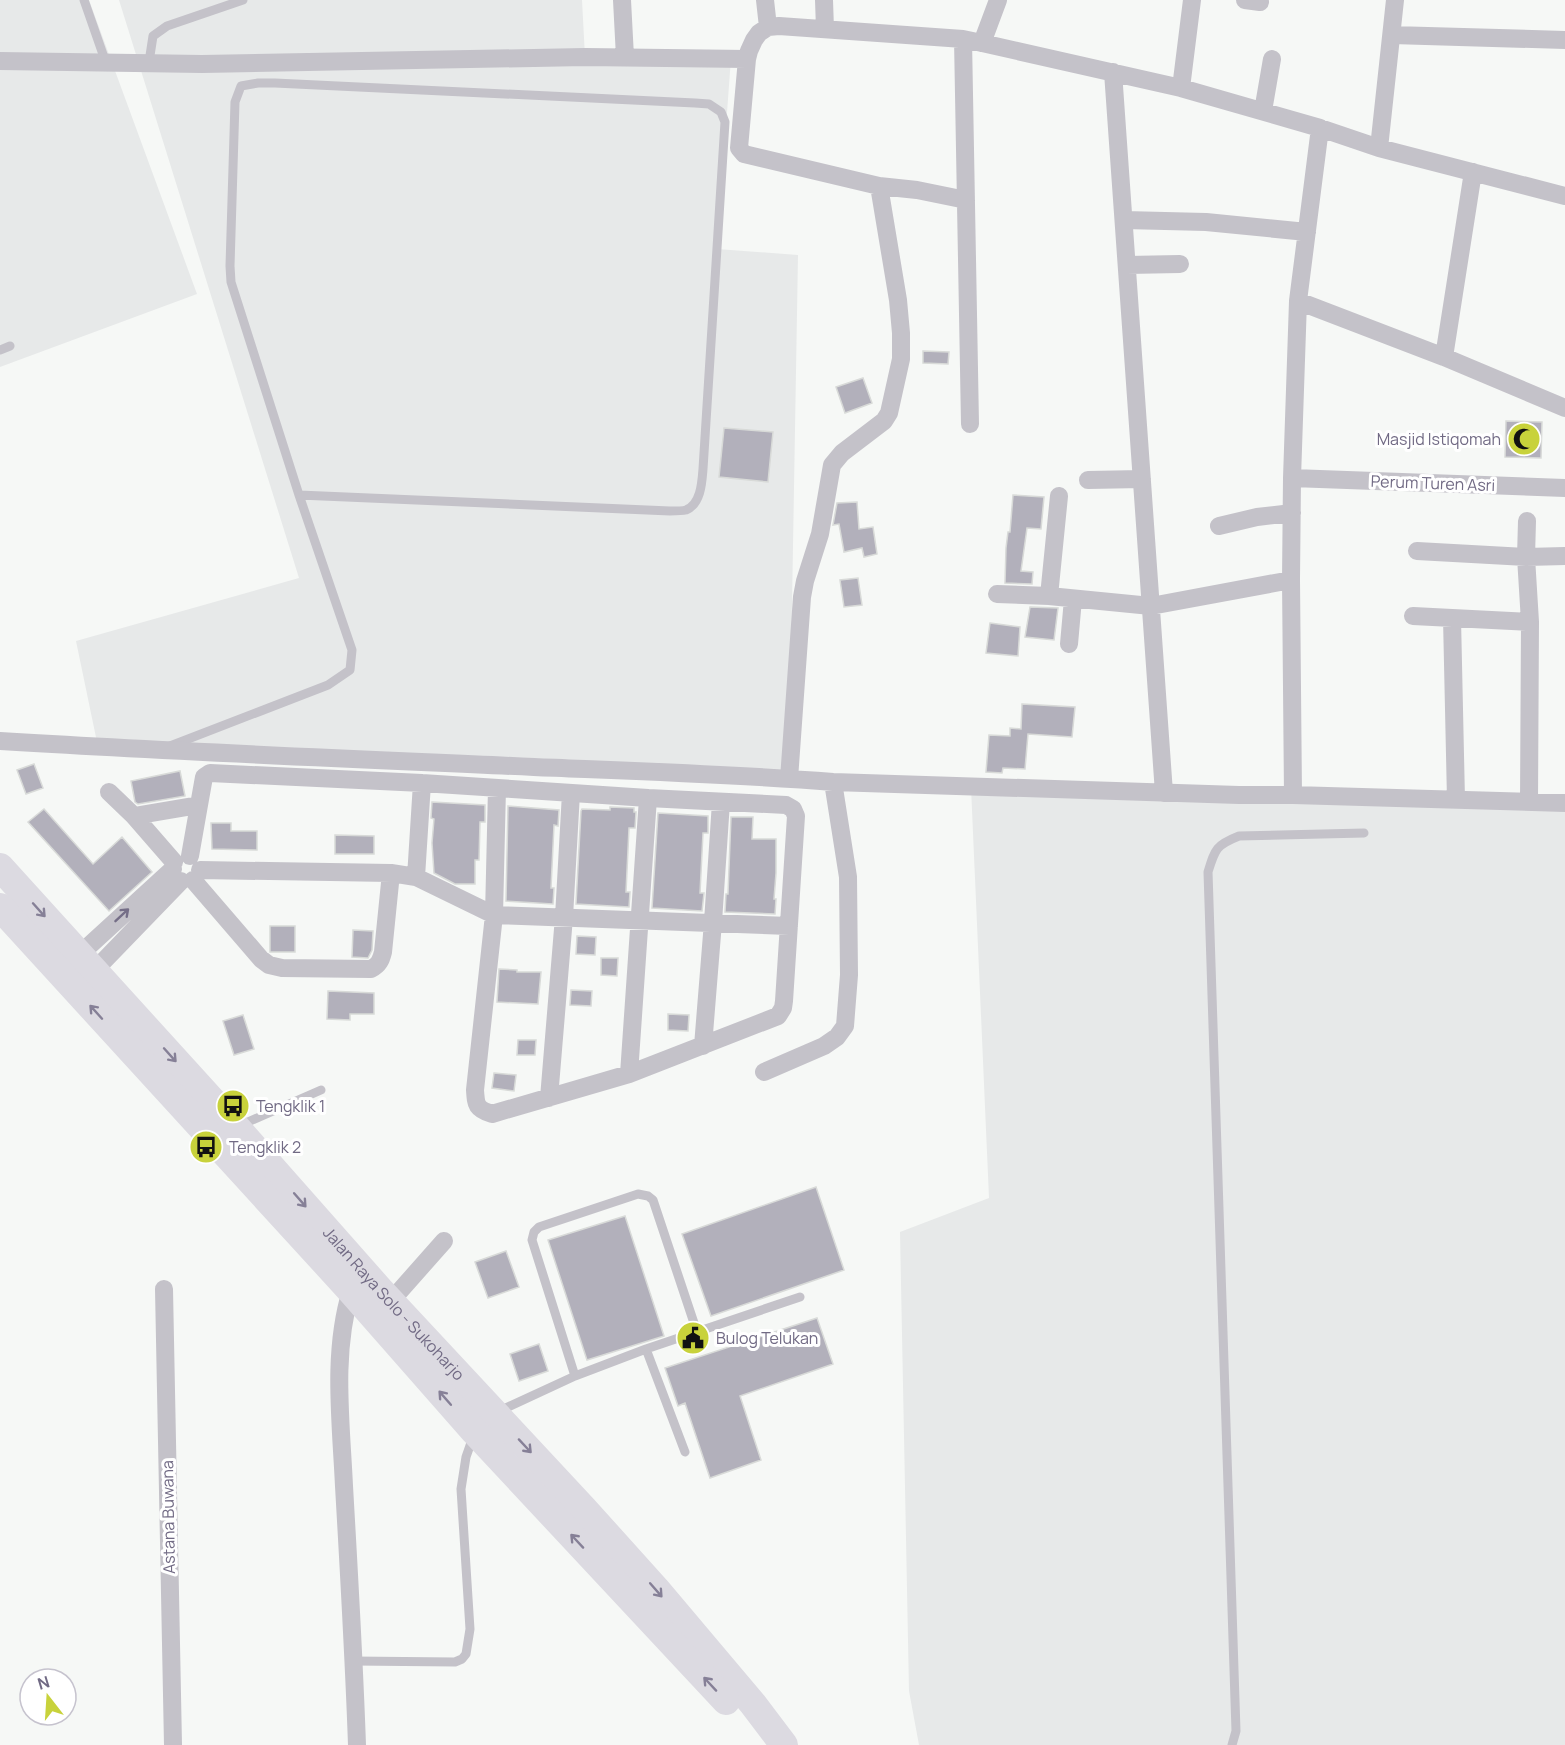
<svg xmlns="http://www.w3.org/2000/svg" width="1565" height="1745" viewBox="0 0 1565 1745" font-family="Manrope,sans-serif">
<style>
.built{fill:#e7e9e9}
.building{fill:#b2b0bb;stroke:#d8dad8;stroke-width:1.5}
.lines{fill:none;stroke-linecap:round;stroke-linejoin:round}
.lane{stroke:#c4c2c9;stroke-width:9}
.street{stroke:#c4c2c9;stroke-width:18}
.primary{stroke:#dcdae1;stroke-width:28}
.oneway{stroke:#868097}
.oneway2{stroke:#756e87}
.labels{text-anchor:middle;stroke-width:6;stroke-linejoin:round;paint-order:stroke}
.poi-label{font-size:16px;fill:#716a84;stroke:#fff;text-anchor:start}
.street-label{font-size:16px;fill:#716a84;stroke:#fff}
</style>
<rect width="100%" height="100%" fill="#f6f8f6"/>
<!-- built -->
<path class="built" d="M 0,0 L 89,0 L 197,294 L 0,367 Z
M 119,0 L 582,0 L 585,57 L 731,58 L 717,249 L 798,255 L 789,779 L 98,747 L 76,641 L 299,578 Z
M 971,787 L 1565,803 L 1565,1745 L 919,1745 L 909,1691 L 900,1232 L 989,1198 Z"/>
<!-- building -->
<path class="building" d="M 923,351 L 949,352 L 948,364 L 923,363 Z
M 863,378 L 872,403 L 845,413 L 836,387 Z
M 1506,421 L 1542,422 L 1541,458 L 1505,457 Z
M 724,428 L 773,432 L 768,482 L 719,477 Z
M 1013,495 L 1044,497 L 1041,529 L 1027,528 L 1021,571 L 1033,572 L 1032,584 L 1005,583 L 1006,548 L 1008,532 L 1010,532 Z
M 857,502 L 859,529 L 873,527 L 877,554 L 864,557 L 862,548 L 844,552 L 839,524 L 833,525 L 837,503 Z
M 858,578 L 862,605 L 844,607 L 840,580 Z
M 1030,607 L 1058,608 L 1054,640 L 1025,637 Z
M 990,623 L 1020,627 L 1018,656 L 986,653 Z
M 1022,704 L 1075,707 L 1072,737 L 1028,734 L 1025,769 L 1003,768 L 1002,773 L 986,772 L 989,735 L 1010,736 L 1010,728 L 1021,729 Z
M 34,764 L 43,788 L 26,794 L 17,770 Z
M 180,771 L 185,796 L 138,804 L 135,802 L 131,781 Z
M 432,802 L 485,805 L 485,822 L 480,822 L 479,860 L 475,860 L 475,884 L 455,884 L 434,873 L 432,843 L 434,819 L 431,818 Z
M 508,806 L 559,810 L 558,826 L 554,825 L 551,888 L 554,888 L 553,904 L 506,901 Z
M 610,807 L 634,808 L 634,812 L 636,812 L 635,828 L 629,828 L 626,892 L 630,892 L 629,907 L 576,904 L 581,811 L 582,809 L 610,810 Z
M 44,809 L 93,864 L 122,837 L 152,872 L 109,911 L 28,822 Z
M 658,813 L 708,816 L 708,833 L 703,833 L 700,893 L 704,893 L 702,911 L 652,908 Z
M 731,817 L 753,817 L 752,839 L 776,839 L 776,873 L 774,899 L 776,899 L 775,914 L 725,912 L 726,894 L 728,894 Z
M 211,823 L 231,823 L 231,831 L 257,831 L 257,850 L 212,849 Z
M 335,835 L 374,836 L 374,854 L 335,854 Z
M 270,926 L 295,926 L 295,952 L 270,952 Z
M 353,930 L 373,931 L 372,950 L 368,958 L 352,957 Z
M 577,936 L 596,937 L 595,955 L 576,954 Z
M 601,958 L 618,958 L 617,976 L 601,975 Z
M 499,969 L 517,970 L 517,972 L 541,972 L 538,1004 L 497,1002 Z
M 571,990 L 592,991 L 591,1006 L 570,1005 Z
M 328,991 L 374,993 L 374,1014 L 350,1014 L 350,1020 L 327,1019 Z
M 668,1014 L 689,1015 L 688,1031 L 668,1030 Z
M 243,1015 L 254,1049 L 234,1055 L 223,1021 Z
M 518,1040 L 536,1040 L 535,1055 L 517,1055 Z
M 494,1073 L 516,1075 L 514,1091 L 492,1088 Z
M 816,1187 L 844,1270 L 711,1316 L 682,1234 Z
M 625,1216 L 664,1336 L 587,1360 L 548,1240 Z
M 506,1251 L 519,1287 L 488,1298 L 475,1262 Z
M 817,1318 L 833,1364 L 740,1396 L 761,1460 L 710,1478 L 685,1403 L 678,1406 L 665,1368 Z
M 539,1344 L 548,1371 L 519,1381 L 510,1354 Z"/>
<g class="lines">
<!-- lane -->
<path class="lane" d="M 84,0 L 106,63
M 149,62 L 153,36 L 167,26 L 243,0
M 0,350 L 10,346
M 170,746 L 328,685 L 350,670 L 352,650 L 299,495 L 231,282 L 230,266 L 235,102 L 241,86 L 258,83 L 275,83 L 695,103 L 709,104 L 721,112 L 725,122 L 703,469 C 702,482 701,504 686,510 C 682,511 675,511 670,511 L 299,495
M 241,1125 L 321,1090
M 646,1349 L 685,1452
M 575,1376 L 532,1240 L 534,1232 L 539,1227 L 638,1194 L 648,1196 L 653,1200 L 697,1332
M 497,1412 L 575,1376 L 646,1349 L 800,1297
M 353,1661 L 455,1662 L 462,1659 L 466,1654 L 470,1629 L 461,1489 L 466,1457 L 473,1437
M 1232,1745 L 1236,1731 L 1208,872 C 1215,849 1216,845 1239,836 L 1364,833"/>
<!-- street -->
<path class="street" d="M 622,0 L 625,57
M 765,0 L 768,27
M 824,0 L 825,29
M 1245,0 L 1260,2
M 1392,35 L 1565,40
M 963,39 L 970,424
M 982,43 L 998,0
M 0,61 L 202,64 L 585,57 L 747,59
M 1113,72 L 1164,793
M 1181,88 L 1192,0
M 1263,111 L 1272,59
M 1379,148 L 1395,0
M 879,186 L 917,190 L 966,200
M 1124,220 L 1206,222 L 1307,232
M 1127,265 L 1180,264
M 1298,301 L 1444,357 L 1565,408
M 1444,357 L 1473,172
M 1292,478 L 1565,488
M 1088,480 L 1142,479
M 1527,521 L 1526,557 L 1530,622 L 1529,801
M 1219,526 L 1257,517 L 1292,513
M 1417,551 L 1526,557 L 1565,556
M 997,594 L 1049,596 L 1151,606 L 1291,580
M 1049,596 L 1059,496
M 1413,616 L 1530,622
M 1452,618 L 1456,800
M 1069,644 L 1073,599
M 0,741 C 178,752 356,759 534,767 C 633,771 733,774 833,782 L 1239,795 L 1293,795 L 1565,803
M 789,779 L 802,597 L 805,581 L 820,534 L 832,465 L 842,453 L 884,421 L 889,413 L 901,359 L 901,333 L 898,300 L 879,186 L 744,154 L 739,148 L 747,59 L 749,51 L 754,40 L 759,33 L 768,27 L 779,26 L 963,39 L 982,43 L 1181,88 L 1320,128 L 1379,148 L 1565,196
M 497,788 L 494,915 L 475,1090 C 476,1105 476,1109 492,1114 L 629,1074 L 778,1016 L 783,1008 L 784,1001 L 796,816 L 793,809 L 786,805 L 648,798 L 629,1074
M 109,792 L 134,816 L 174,862
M 1293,795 L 1291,580 L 1292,478 L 1298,301 L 1320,128
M 199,805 L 204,777 L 210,773 L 422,783 L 648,798
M 134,816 L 199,805 L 190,856
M 200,870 L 391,873 L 416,877 L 494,915 L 789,926
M 416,877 L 422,783
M 193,880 L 261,959 L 269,965 L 282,968 L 371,969 C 379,965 381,960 383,952 L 391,873
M 79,955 L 173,869
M 94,971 L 181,881
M 703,1046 L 713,922 L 721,802
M 764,1072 L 824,1046 L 837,1037 L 845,1026 L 849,975 L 848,877 L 833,782
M 549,1098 L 564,917 L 571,793
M 164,1289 L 173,1745
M 351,1291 C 332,1353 341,1421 344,1486 C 349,1572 354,1659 357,1745
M 390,1302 L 444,1241"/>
<!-- primary -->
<g class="primary">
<path id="s1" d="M 0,867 L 236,1127 L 380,1290 L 583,1508 L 656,1589 L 753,1704 L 784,1745"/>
<path d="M 0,907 L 351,1291 L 474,1431 L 726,1701"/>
</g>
</g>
<!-- one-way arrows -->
<defs><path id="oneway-shaft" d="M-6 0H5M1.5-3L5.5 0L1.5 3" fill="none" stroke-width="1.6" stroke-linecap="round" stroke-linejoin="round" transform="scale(1.5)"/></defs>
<g class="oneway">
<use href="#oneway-shaft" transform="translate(39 910) rotate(48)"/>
<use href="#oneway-shaft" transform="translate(96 1012) rotate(-132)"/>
<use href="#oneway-shaft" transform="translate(170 1055) rotate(48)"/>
<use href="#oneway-shaft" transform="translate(300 1200) rotate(49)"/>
<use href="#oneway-shaft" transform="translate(445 1398) rotate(-131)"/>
<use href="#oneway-shaft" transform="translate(525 1446) rotate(47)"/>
<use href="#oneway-shaft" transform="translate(577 1541) rotate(-133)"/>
<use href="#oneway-shaft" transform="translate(656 1590) rotate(49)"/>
<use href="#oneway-shaft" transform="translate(710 1684) rotate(-133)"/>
</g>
<use class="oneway2" href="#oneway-shaft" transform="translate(122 915) rotate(-43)"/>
<!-- icons -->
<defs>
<g id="mosque-disc" transform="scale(1.725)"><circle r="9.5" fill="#c8d23b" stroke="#fff"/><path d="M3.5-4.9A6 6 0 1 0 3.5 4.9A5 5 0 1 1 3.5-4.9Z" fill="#111"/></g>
<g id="bus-disc" transform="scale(1.725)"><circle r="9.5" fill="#c8d23b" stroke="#fff"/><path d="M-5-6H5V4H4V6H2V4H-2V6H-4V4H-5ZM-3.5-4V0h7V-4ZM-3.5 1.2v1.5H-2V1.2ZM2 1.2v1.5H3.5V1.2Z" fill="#111"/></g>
<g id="civic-disc" transform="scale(1.725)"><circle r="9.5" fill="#c8d23b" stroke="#fff"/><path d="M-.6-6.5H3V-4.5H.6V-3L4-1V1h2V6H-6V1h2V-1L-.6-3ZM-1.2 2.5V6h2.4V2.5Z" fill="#111"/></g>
</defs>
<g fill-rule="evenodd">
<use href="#mosque-disc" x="1524" y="439"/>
<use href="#bus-disc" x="233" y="1106"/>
<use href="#bus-disc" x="206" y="1147"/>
<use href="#civic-disc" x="693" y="1338"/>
</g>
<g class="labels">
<!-- poi labels -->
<g class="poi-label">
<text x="1501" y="445" text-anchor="end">Masjid Istiqomah</text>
<text x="256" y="1112">Tengklik 1</text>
<text x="229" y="1153">Tengklik 2</text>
<text x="716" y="1344">Bulog Telukan</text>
</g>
<!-- street labels -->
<g class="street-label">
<text transform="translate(1433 483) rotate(2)" y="6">Perum Turen Asri</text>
<text dy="6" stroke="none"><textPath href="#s1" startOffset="588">Jalan Raya Solo - Sukoharjo</textPath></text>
<text transform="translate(168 1517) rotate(-91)" y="6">Astana Buwana</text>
</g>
</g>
<!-- north arrow -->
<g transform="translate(48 1697) rotate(343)"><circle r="28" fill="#ffffff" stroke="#c6c3ce" stroke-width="1.5"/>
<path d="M0-4.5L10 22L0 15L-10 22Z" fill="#c8d23b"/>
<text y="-9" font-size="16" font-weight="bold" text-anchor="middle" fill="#716a84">N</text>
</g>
</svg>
